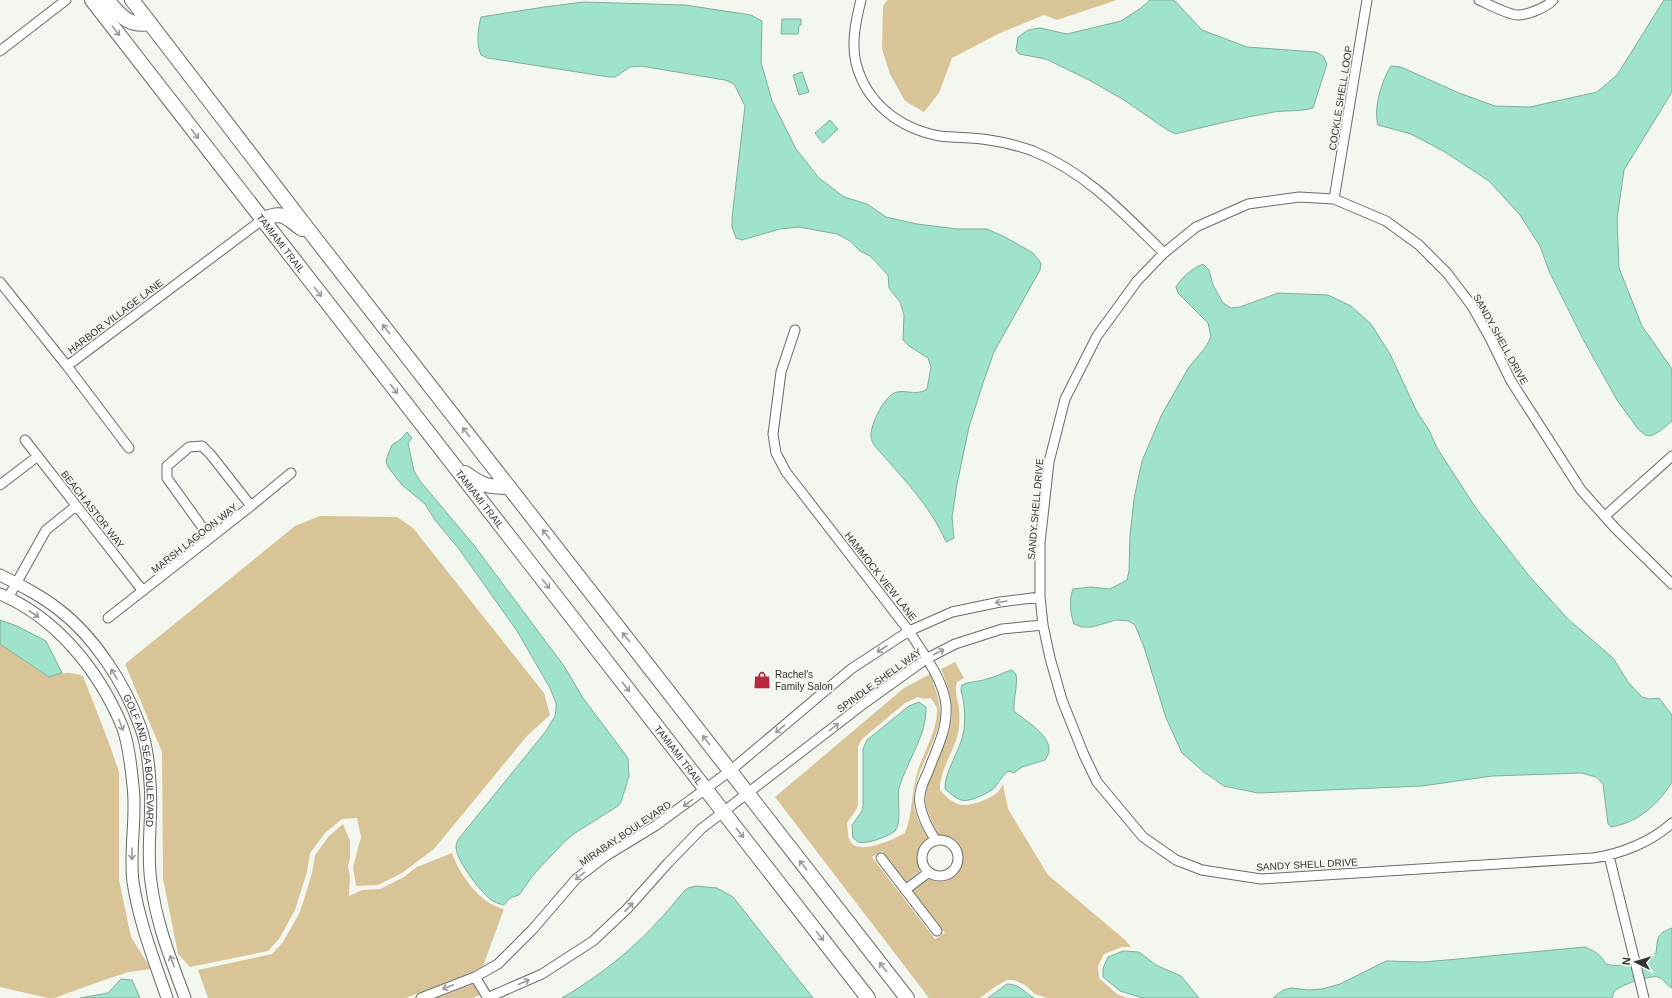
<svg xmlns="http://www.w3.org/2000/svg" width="1672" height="998" viewBox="0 0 1672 998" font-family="Arial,sans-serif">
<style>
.green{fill:#d9c498;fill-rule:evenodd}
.water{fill:#9fe3cc;stroke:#7fae9e}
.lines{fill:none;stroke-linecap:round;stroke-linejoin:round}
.minor-casing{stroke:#696c66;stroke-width:11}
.tertiary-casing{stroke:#696c66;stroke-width:13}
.primary-casing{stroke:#696c66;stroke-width:16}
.minor{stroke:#fff;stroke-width:9}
.tertiary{stroke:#fff;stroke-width:11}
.primary{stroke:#fff;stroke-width:14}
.oneway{stroke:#999a98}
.labels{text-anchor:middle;stroke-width:3.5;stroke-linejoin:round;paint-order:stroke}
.street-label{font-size:10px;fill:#333431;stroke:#f4f7f0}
.poi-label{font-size:10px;fill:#333431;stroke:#f4f7f0;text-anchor:start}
</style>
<rect width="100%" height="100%" fill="#f4f7f0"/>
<!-- green -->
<path class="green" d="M 887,0 L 1117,0 L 1057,20 L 1044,15 L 1000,33 L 952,58 L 939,93 L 924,112 L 905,101 L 890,74 L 882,49 L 883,6 Z
M 320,516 L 397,517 L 413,528 L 544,693 L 550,715 L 527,736 L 434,849 L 402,873 L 378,885 L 356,886 L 353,867 L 361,837 L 357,818 L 342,819 L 325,833 L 310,853 L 307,872 L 295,910 L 279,939 L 268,951 L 190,967 L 178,954 L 163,879 L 162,752 L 125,664 L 295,526 Z
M 0,644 L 48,677 C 61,673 70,671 83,676 L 109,743 L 119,772 L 119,880 L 131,937 L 151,969 L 129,972 L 107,979 L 54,998 L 48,998 L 0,987 Z
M 955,662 L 964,678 L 957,682 C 954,692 958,700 959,709 C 960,716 959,722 959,728 C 956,750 939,769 940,790 C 945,796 952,802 958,804 C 968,808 990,799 998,792 C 1000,790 1001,787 1003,784 L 1008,809 L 1048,875 L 1124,939 L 1131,947 L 1122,947 L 1104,954 L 1098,966 L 1099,978 L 1117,994 L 1128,998 L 1048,998 L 1035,994 L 1025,985 L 1014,980 L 1007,980 L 996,986 L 980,998 L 929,998 L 775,797 L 904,688 L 930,674 C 935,688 941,702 940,716 C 937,746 911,775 914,804 C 915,816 922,828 928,838 C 916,848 914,858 920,871 L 906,882 L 882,851 L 872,857 L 935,939 L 945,933 L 913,891 L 929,879 C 964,895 978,835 939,835 C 934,825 928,815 926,804 C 922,784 950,742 952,717 C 953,700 947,684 941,669 ZM 918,697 L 924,699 L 931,698 C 933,702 937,706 937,709 C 938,729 924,752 918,770 C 911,791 913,813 905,833 C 892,840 849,861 848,833 C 848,831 847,826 847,824 C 849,817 856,813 858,805 L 858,747 L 862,739 L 905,703 Z
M 343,824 L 350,841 L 350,858 L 348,866 L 350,877 L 349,896 L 362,890 L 380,889 L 404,877 L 417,867 L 452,853 C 460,875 480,904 504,909 L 483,966 L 472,972 L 406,998 L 208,998 L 198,970 L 272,954 L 283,942 L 300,912 L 312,873 L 315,855 L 329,836 Z
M 473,984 L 480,995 L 472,998 L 436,998 Z"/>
<!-- water -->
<path class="water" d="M 1150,0 L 1174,0 L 1202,30 L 1247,47 L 1316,52 L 1323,56 L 1327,64 L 1313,108 C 1300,112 1287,110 1274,112 C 1240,118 1208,126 1175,134 L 1166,129 L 1124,100 L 1089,80 L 1046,59 L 1019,54 L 1016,50 L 1018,37 L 1028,30 L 1040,28 L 1067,34 L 1121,21 L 1141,8 Z
M 1664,0 L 1672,0 L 1672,92 L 1624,170 L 1617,219 L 1619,268 L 1642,326 L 1672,369 L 1672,421 L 1660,431 L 1651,436 L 1645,435 L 1638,429 L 1617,400 L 1584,341 L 1549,271 L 1540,246 L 1520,215 L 1489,181 L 1445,152 L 1411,134 L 1378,125 C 1373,108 1382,80 1391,66 L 1401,67 L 1459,93 L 1495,106 L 1530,107 L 1597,92 L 1617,75 Z
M 584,2 L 685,5 L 751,15 L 762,21 L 761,62 L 772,101 L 796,149 L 819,178 L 844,197 L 867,204 L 886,217 L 917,224 L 958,229 L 987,229 L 1005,237 L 1033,253 L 1041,263 L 1040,270 L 994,352 L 983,383 L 969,427 L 957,484 L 952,517 L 954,538 L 946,542 C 931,506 899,474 874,445 C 873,443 871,439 871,436 C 870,425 885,394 897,392 C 908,390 917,396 927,389 L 931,367 L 928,358 L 909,346 L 903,340 L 904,315 L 900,302 L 889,288 L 888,275 L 870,256 L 860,251 L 850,241 L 837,234 L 799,227 L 780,229 L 742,240 L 736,238 L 732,227 L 732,218 L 745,106 L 734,84 L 725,80 L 641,66 L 630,67 L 615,77 L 609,77 L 488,58 L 481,55 C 476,44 478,28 481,17 L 544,7 Z
M 782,19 L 801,19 L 801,25 L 799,25 L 798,34 L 781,34 Z
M 802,72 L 809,92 L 799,95 L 793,75 Z
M 830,120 L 838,129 L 823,143 L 815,133 Z
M 1203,264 L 1209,270 L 1213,285 L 1223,303 L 1231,308 L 1240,307 L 1278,293 L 1328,295 L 1351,306 L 1371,324 L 1390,354 L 1417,412 L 1429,430 L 1437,448 L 1476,508 L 1530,577 L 1568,619 L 1613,658 L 1628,682 L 1642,697 L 1650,699 L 1659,698 L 1672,715 L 1672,782 C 1659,804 1637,823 1611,827 L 1608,824 L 1603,784 L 1596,777 L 1581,773 L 1492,776 L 1422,786 L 1258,793 L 1224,786 L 1204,772 L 1182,753 L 1166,718 L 1144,647 L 1135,625 L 1129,621 L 1116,620 L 1092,627 L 1082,627 L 1074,624 C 1070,612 1069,600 1073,589 L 1091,587 L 1110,589 L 1127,580 L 1129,571 L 1130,536 L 1134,499 L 1142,461 L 1162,414 L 1189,367 L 1205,348 L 1211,337 L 1208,323 L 1178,293 L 1176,287 C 1183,276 1190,270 1203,264 Z
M 407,432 L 412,438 L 408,443 L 414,471 L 420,481 L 473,544 L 564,666 L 583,698 L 628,758 L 629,776 L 621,802 L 618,806 L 575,833 L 565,841 L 534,874 L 519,895 L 510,898 L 504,905 C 499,904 494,902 490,899 C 480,891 456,860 456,847 C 456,841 461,836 465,831 L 546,731 L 555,716 L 556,709 L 556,703 L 550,688 L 517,631 L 459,549 L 435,520 L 425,504 L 402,485 L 388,467 L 386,462 L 387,457 L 392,445 L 401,439 Z
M 0,620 L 17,626 L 46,641 L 62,673 L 49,677 L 0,644 Z
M 1012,670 L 1016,674 C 1018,687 1013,699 1014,711 C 1025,721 1050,734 1049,751 C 1049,754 1046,758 1045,760 L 1022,767 L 1014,773 L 1009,771 C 1002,775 1000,781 995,787 C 990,793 968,803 961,800 C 955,798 950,793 945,789 C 944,772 961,750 964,730 C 965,720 965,710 963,699 C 962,693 960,691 962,685 C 970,681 978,682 987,679 C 996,677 1003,672 1012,670 Z
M 919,702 L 926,707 C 927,735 907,761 899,788 C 897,798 902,824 895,831 C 890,836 865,845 858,842 C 856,841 855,839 853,838 L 852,825 L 862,811 L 863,805 L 863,749 L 867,740 L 909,706 Z
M 696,886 L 717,888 L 733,897 L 813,998 L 562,998 C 613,968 648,936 685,890 L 688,888 Z
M 1672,928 L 1672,988 C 1666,986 1665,979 1658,977 C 1650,975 1619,985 1614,992 C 1613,994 1613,996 1612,998 L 1273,998 L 1283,990 L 1291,988 L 1309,990 L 1322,989 L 1340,984 L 1386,961 L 1423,962 L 1458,959 L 1585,947 C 1595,951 1601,955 1606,964 C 1621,969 1642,960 1656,953 C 1658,937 1656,934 1672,928 Z
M 1123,951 L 1139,952 L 1156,965 L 1181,976 L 1199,998 L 1143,998 L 1120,991 L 1103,977 L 1103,968 L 1108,957 Z
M 121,979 L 132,980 L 140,998 L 80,998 L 108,993 Z
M 1007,984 C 1019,984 1024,992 1034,998 L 988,998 Z"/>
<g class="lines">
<!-- minor casing -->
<g class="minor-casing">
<path id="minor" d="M 861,0 C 856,20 851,43 856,63 C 866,103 900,129 940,136 C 956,138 973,137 989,140 C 1004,142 1019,146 1033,151 C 1087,173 1123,213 1164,253
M 1479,0 C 1490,5 1501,11 1512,14 C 1522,18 1546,8 1553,0
M 0,51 L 66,0
M 1334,199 L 1367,0
M 0,282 L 67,366 L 262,220
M 795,330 L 781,372 L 773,434 L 776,453 L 786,472 L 909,631 C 923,654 943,678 946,705 C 948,729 936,750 928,772 C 923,782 918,793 920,804 C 922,818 929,829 936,841
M 67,366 L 129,448
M 25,440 L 143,591
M 0,485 L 38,456
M 1605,516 L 1672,456
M 210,538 L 167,478 L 167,466 L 189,447 L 202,446 L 211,455 L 251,506
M 1672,584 L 1615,528 L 1581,490 L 1511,381 L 1490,338 L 1472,306 L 1447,273 L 1419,245 L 1386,221 L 1334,199 L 1299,197 L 1248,204 L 1196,227 L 1164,253 L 1137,281 L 1097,336 L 1065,399 L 1049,462 L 1040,543 L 1040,597 L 1043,625 L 1050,658 L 1062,700 L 1084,755 L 1097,782 L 1143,837 L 1176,860 L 1202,870 L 1261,879 L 1593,858 C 1621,854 1651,842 1672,823
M 8,598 L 46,530 L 76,506
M 108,618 L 251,506 L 291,473
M922 858a18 18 0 1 1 36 0a18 18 0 1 1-36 0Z
M 1609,856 L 1644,998
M 881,858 L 937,931
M 905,890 L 929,872
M 475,977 L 488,998
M 421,998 L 475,977 L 498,964 L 533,929 L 576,879 L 606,856 L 655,826 L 730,771 L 851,669 L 909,631 L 952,612 L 1000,602 L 1040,597
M 487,998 L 542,974 L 593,941 L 627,909 L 668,863 L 701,829 L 866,702 L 926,659 L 955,644 L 1002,629 L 1043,625"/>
</g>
<!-- tertiary casing -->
<g class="tertiary-casing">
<g id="tertiary">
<path id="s1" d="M 0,575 C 20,585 40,595 58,609 C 94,636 125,684 140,726 C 147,744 149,764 150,783 C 153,816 146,849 151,882 C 156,923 171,960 185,998"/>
<path d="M 0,594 C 57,618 99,671 122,726 C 129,744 131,767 133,786 C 137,818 129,850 133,882 C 139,922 154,960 167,998"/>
</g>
</g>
<!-- primary casing -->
<g class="primary-casing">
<g id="primary">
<path id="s2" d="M 92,0 L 868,998"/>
<path d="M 107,0 C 120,15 128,27 150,23"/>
<path d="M 132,0 L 314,237 L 907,998"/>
<path d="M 262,220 C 283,210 285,217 302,229"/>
<path d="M 465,473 C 483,486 487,487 509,487"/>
</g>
</g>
<!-- minor -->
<use href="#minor" class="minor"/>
<!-- tertiary -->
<use href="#tertiary" class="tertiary"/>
<!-- primary -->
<use href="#primary" class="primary"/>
</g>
<!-- one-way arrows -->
<defs><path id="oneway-shaft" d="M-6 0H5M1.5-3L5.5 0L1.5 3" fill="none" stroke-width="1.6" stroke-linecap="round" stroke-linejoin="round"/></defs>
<g class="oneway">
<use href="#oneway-shaft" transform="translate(116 31) rotate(52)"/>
<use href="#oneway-shaft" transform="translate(195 134) rotate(52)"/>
<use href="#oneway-shaft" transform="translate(318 292) rotate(52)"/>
<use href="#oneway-shaft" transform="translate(386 329) rotate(-128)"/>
<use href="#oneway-shaft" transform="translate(394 389) rotate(52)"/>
<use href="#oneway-shaft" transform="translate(466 432) rotate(-128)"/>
<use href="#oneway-shaft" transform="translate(546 534) rotate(-128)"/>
<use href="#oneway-shaft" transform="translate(546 584) rotate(52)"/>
<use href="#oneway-shaft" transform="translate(1001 602) rotate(171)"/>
<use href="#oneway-shaft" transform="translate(34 614) rotate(33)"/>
<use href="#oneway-shaft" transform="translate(626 637) rotate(-128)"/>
<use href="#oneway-shaft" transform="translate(882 649) rotate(147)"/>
<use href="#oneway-shaft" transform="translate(939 652) rotate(-28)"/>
<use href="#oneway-shaft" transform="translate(114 674) rotate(-122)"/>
<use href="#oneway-shaft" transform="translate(626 687) rotate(52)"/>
<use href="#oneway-shaft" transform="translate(121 725) rotate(69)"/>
<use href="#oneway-shaft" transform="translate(834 727) rotate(-38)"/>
<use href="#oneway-shaft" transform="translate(780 729) rotate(140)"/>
<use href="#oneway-shaft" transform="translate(706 740) rotate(-128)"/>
<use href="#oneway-shaft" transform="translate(688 803) rotate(143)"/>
<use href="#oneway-shaft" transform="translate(740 833) rotate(52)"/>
<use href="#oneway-shaft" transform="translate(132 854) rotate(91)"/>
<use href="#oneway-shaft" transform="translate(803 865) rotate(-128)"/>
<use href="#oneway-shaft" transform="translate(580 876) rotate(141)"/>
<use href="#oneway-shaft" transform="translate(629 907) rotate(-47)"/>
<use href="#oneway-shaft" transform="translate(820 936) rotate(52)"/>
<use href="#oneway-shaft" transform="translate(172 961) rotate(-110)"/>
<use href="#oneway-shaft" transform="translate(883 967) rotate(-128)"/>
<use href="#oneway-shaft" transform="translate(524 982) rotate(-24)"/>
<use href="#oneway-shaft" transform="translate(448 987) rotate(159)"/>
</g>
<!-- icons -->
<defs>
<g id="shop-bare" transform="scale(1.38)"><path d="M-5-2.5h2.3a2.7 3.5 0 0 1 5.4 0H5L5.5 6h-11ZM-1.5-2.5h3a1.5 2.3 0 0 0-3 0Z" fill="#b8273a" stroke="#f4f7f0" stroke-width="2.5" paint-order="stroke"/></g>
</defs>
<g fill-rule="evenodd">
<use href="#shop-bare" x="762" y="680"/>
</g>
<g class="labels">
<!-- street labels -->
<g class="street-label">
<text transform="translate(1340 98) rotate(-81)" y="4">COCKLE SHELL LOOP</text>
<text dy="4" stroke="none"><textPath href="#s2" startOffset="308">TAMIAMI TRAIL</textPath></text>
<text transform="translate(115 316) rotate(-37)" y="4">HARBOR VILLAGE LANE</text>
<text transform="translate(1501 339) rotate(61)" y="4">SANDY SHELL DRIVE</text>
<text dy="4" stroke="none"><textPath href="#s2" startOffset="632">TAMIAMI TRAIL</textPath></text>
<text transform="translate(93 509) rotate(52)" y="4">BEACH ASTOR WAY</text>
<text transform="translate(1035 509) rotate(-85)" y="4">SANDY SHELL DRIVE</text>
<text transform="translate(194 538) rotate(-38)" y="4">MARSH LAGOON WAY</text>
<text transform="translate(881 576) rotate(52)" y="4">HAMMOCK VIEW LANE</text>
<text transform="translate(879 680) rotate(-36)" y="4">SPINDLE SHELL WAY</text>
<text dy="4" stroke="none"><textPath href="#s2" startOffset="956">TAMIAMI TRAIL</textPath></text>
<text dy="4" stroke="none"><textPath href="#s1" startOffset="246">GOLF AND SEA BOULEVARD</textPath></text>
<text transform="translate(625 833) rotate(-34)" y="4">MIRABAY BOULEVARD</text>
<text transform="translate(1307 864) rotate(-3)" y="4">SANDY SHELL DRIVE</text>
</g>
<!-- poi labels -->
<g class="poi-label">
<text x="775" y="678">Rachel's<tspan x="775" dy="12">Family Salon</tspan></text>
</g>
</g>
<!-- north arrow -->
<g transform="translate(1636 962) rotate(275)" stroke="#f4f7f0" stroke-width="3" paint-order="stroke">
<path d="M0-3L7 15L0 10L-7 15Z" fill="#333431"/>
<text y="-6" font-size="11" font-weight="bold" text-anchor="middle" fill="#333431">N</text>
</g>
</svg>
